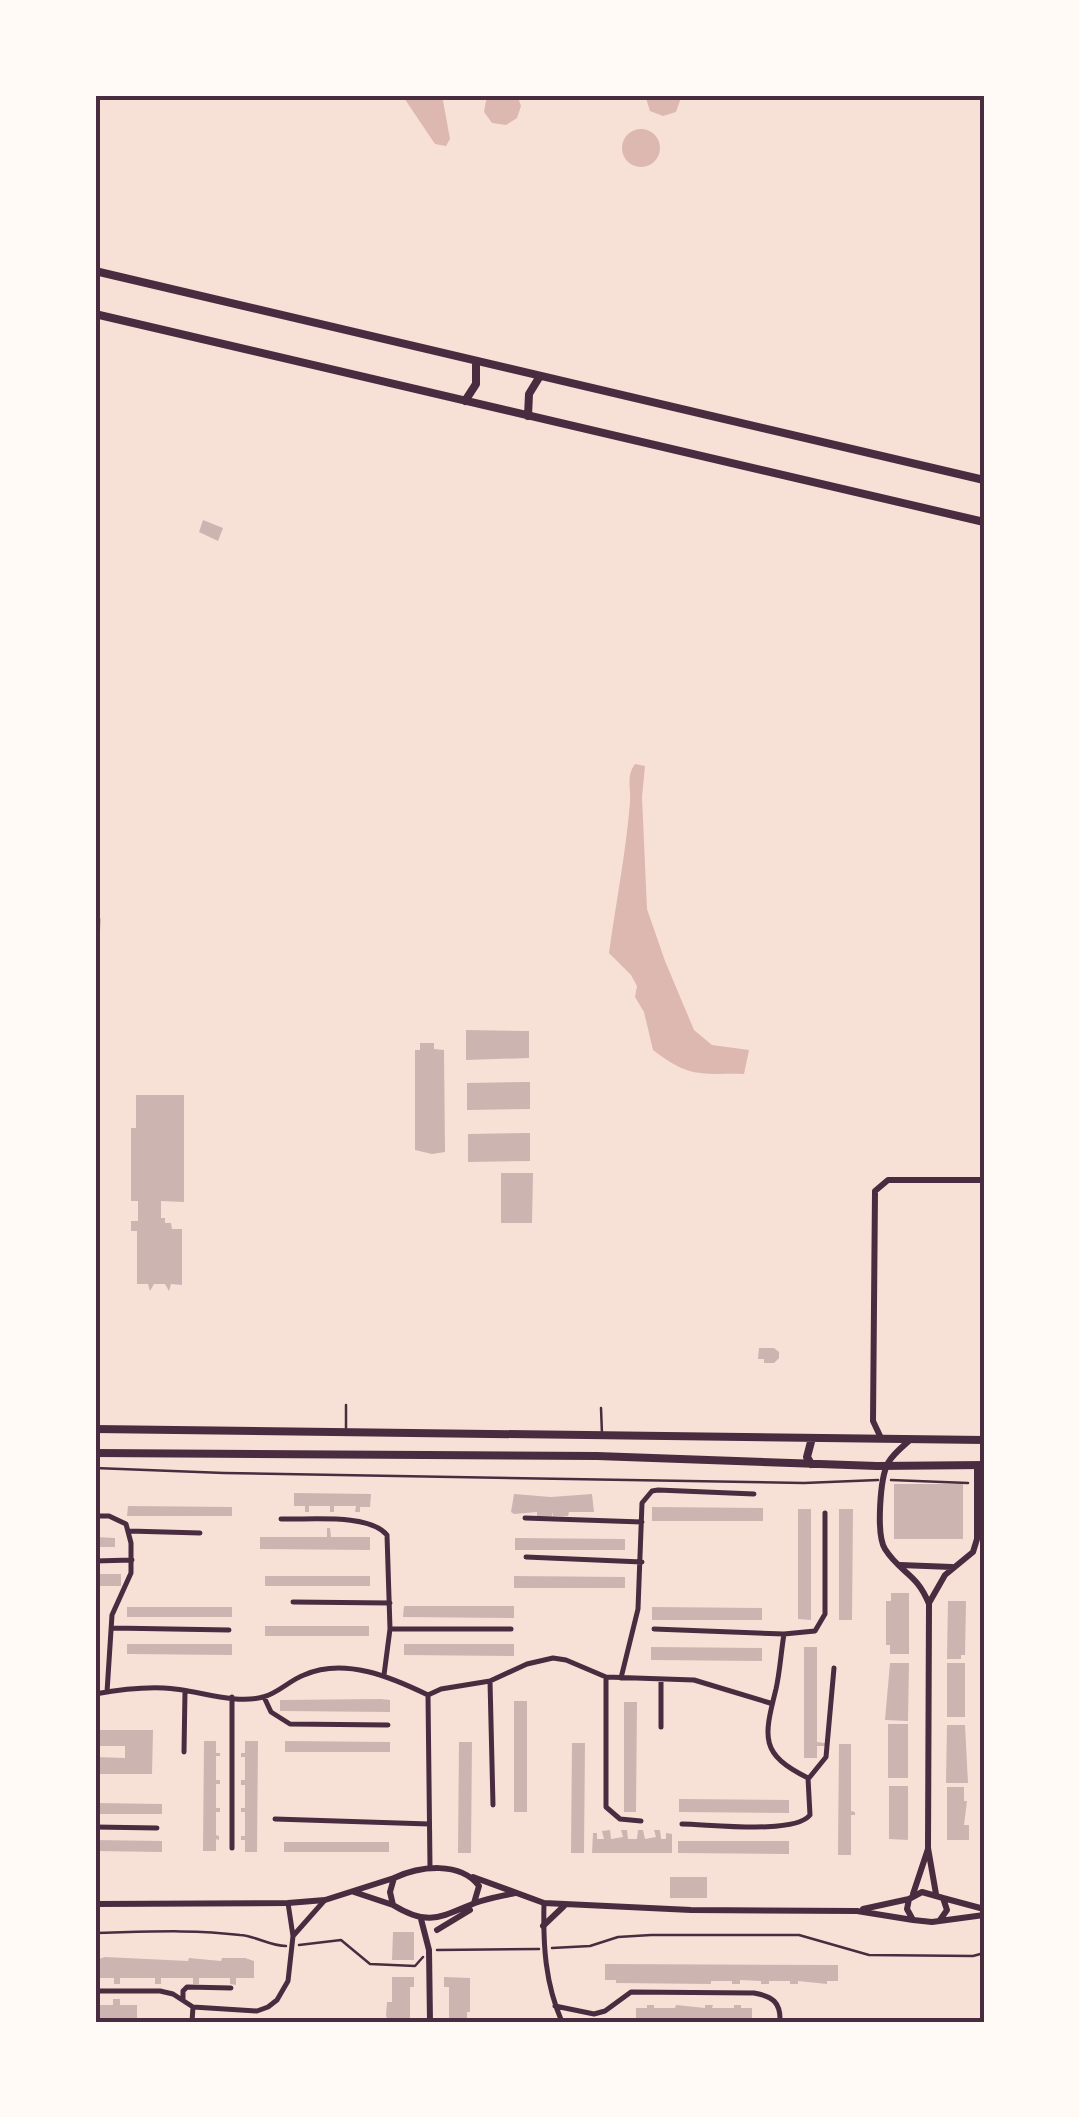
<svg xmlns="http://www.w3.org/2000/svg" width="1079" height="2117" viewBox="0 0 1079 2117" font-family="'Roboto Condensed',sans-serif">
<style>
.water{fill:#dcb8b0}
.building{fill:#ccb4b1}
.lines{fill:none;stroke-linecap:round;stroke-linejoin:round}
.path{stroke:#4a2c40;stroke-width:2.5}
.service{stroke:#4a2c40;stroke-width:2.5}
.minor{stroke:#4a2c40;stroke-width:5}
.tertiary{stroke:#4a2c40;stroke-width:6}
.primary{stroke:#4a2c40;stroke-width:8}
.trunk{stroke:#4a2c40;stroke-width:8}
.neatline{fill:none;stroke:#4a2c40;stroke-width:4}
</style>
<rect width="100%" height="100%" fill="#f7e1d7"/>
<!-- water -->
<path class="water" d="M 402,95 L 442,95 L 450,139 L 446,146 L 435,144 Z
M 487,95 L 517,95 L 521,106 L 517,118 L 506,125 L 492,123 L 484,112 Z
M 645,95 L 682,95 L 676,112 L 663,116 L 650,111 Z
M622 148a19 19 0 1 1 38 0a19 19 0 1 1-38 0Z
M 635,764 L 645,766 L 642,797 L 647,909 L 665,961 L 694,1030 L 712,1045 L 749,1050 L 744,1074 C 700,1073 691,1079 653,1050 L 644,1012 L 635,997 L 637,986 L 631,975 L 609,953 C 616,902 626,852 630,802 C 631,787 626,776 635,764 Z"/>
<!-- building -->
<path class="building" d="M 203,520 L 223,528 L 218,541 L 199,532 Z
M 466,1030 L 529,1031 L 529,1058 L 466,1060 Z
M 420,1043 L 434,1043 L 434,1049 L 444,1050 L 445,1152 L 432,1154 L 415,1150 L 415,1050 L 420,1050 Z
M 530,1082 L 530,1109 L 467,1110 L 467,1083 Z
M 136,1095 L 184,1095 L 184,1202 L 161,1201 L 161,1218 L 165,1218 L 165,1223 L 171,1223 L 172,1229 L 182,1229 L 182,1285 L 171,1284 L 169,1291 L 165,1284 L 154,1284 L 150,1291 L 148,1284 L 137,1284 L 137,1231 L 131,1231 L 131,1221 L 138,1221 L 138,1201 L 131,1201 L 131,1128 L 136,1128 Z
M 530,1133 L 530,1161 L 468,1162 L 468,1134 Z
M 501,1173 L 533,1173 L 532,1223 L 501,1223 Z
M 759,1348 L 774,1348 L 779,1352 L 779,1358 L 774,1363 L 764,1363 L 764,1359 L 758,1359 Z
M 894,1484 L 963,1484 L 963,1539 L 894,1539 Z
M 294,1493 L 371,1494 L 370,1507 L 360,1507 L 360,1512 L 355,1512 L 356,1506 L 334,1506 L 334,1512 L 330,1512 L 330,1506 L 309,1506 L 309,1512 L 305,1512 L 305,1506 L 294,1506 Z
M 514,1494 L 551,1497 L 592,1494 L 594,1512 L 569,1512 L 568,1516 L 553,1516 L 553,1512 L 552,1516 L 537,1516 L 537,1512 L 514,1514 L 511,1512 Z
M 128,1506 L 232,1507 L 232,1516 L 127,1516 Z
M 652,1507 L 763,1508 L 763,1521 L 652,1521 Z
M 798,1509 L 811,1509 L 811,1620 L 798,1619 Z
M 839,1509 L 853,1509 L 852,1620 L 839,1620 Z
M 327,1528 L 330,1528 L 331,1537 L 370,1537 L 370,1550 L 260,1549 L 260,1537 L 327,1537 Z
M 95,1537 L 115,1538 L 115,1547 L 95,1547 Z
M 515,1538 L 625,1539 L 625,1550 L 515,1550 Z
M 95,1574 L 121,1574 L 121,1586 L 95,1586 Z
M 265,1576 L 370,1576 L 370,1586 L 265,1586 Z
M 514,1576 L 625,1577 L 625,1588 L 514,1588 Z
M 891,1593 L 909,1593 L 909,1654 L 890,1654 L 890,1645 L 886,1645 L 886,1601 L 891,1601 Z
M 948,1601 L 966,1601 L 965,1655 L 961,1655 L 961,1659 L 947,1659 Z
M 404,1606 L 514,1606 L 514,1618 L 403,1617 Z
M 127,1607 L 232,1607 L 232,1617 L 127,1617 Z
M 652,1607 L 762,1608 L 762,1620 L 652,1620 Z
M 265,1626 L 369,1626 L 369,1636 L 265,1636 Z
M 127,1644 L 232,1644 L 232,1655 L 127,1654 Z
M 404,1644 L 514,1644 L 514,1656 L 404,1655 Z
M 651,1647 L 762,1648 L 762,1661 L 651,1660 Z
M 804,1647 L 817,1647 L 817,1742 L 825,1743 L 825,1746 L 817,1746 L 817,1758 L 804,1758 Z
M 890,1663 L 909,1663 L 908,1721 L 885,1720 Z
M 947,1663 L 965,1663 L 965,1717 L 947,1717 Z
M 381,1699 L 390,1700 L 390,1712 L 280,1711 L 280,1700 Z
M 514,1701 L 527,1701 L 527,1812 L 514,1812 Z
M 624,1702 L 637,1702 L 636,1812 L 624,1812 Z
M 888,1724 L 908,1724 L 908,1778 L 888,1778 Z
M 947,1725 L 965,1725 L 968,1783 L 946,1783 Z
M 95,1730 L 153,1730 L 152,1774 L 95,1774 L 95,1757 L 125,1758 L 125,1746 L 95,1746 Z
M 204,1741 L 216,1741 L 216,1753 L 220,1753 L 220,1756 L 216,1756 L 216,1780 L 220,1780 L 220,1784 L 216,1784 L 216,1808 L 220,1808 L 220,1812 L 216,1812 L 216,1835 L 219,1836 L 219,1840 L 216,1839 L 216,1851 L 203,1851 Z
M 245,1741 L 258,1741 L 257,1852 L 245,1852 L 245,1840 L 241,1840 L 241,1836 L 245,1836 L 245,1812 L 241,1812 L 241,1808 L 245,1808 L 245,1785 L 241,1785 L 241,1780 L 245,1780 L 245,1757 L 241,1757 L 241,1753 L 245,1753 Z
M 285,1741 L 390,1742 L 390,1752 L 285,1752 Z
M 459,1742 L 472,1742 L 471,1853 L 458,1853 Z
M 572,1743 L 585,1743 L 584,1853 L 571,1853 Z
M 839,1744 L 851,1744 L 851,1811 L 855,1812 L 855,1815 L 851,1815 L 851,1855 L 838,1855 Z
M 889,1786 L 908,1786 L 908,1840 L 889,1839 Z
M 947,1787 L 964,1787 L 964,1801 L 967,1801 L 964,1825 L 969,1825 L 969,1840 L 947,1840 Z
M 679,1799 L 789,1800 L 789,1813 L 679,1812 Z
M 95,1803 L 162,1804 L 162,1814 L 95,1814 Z
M 610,1830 L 611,1839 L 623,1837 L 621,1830 L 627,1830 L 628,1839 L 637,1839 L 638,1830 L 643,1830 L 645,1839 L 656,1837 L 654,1830 L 660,1830 L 661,1839 L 666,1839 L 666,1833 L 672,1834 L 672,1853 L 592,1853 L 593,1833 L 597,1833 L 597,1839 L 604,1839 L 602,1831 Z
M 95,1840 L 162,1841 L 162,1852 L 95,1851 Z
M 678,1841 L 789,1841 L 789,1854 L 678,1853 Z
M 284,1842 L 389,1842 L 389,1852 L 284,1852 Z
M 670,1877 L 707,1877 L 707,1898 L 670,1898 Z
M 393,1932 L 414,1932 L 414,1960 L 392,1960 Z
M 105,1957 L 188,1961 L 189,1958 L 221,1961 L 222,1958 L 245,1958 L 254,1961 L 254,1978 L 236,1978 L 236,1985 L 230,1984 L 230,1978 L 199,1978 L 199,1984 L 193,1984 L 193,1978 L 161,1978 L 161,1984 L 155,1984 L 155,1978 L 120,1978 L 120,1984 L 114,1984 L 114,1978 L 95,1978 L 95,1960 Z
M 605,1964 L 838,1965 L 838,1981 L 827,1981 L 827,1984 L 798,1981 L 798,1984 L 790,1984 L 790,1981 L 769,1981 L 769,1984 L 761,1984 L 761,1981 L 740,1980 L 740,1984 L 732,1984 L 732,1981 L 711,1981 L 711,1984 L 616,1983 L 616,1980 L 605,1980 Z
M 392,1977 L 414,1977 L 414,1987 L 410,1987 L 410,2022 L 389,2022 L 386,2016 L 387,2002 L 392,2002 Z
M 444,1977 L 470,1978 L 470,2012 L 467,2012 L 467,2022 L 449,2022 L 449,1987 L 444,1987 Z
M 113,1999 L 120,1999 L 120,2005 L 137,2005 L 137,2022 L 95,2022 L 95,2005 L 113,2005 Z
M 647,2005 L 654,2005 L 654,2008 L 675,2008 L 676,2005 L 705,2008 L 705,2005 L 713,2005 L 712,2008 L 734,2008 L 734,2005 L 741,2005 L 741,2008 L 752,2008 L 752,2022 L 636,2022 L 636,2008 L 647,2008 Z"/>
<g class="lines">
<!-- path -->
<path class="path" d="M 95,1468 L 224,1473 L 804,1483 L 878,1480
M 891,1480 L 968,1483
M 95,1933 C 143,1932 192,1929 240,1935 C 256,1936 270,1946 286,1946
M 299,1945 L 341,1940 L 370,1964 L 415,1966 L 423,1957
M 552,1948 L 590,1946 L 618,1937 L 651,1935 L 799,1935 L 869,1955 L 973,1956 L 984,1953
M 437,1950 L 539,1949"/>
<!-- service -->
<path class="service" d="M 95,920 L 99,919 L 95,1116
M 601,1408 L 602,1434
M 346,1428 L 346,1405"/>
<!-- minor -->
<path class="minor" d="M 95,1516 L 109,1516 L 126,1524 L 131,1543 L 131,1573 L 112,1615 L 107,1692
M 525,1518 L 642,1522
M 281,1519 C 309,1520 369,1513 387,1535 L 390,1629 L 384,1675
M 129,1531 L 200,1533
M 526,1557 L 642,1562
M 95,1561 L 132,1560
M 293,1602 L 390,1603
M 113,1628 L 229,1630
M 390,1629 L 511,1629
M 654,1629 L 784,1634 L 815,1631 L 825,1614 L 825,1513
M 606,1677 L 606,1807 L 620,1819 L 641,1821
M 621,1678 L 638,1609 L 642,1503 L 652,1491 L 658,1490 L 754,1494
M 490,1681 L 493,1805
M 95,1694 C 117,1690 142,1687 164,1688 C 195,1689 233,1705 263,1697 C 277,1694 290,1680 304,1675 C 344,1657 391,1677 428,1695
M 428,1695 L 441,1689 L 490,1681 L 527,1664 L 553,1658 L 566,1660 L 606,1677 L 694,1680 L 770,1703
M 428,1695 L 430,1867
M 232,1697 L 232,1848
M 264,1697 L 271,1712 L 290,1724 L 388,1725
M 661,1727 L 661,1680
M 184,1752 L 185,1691
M 809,1778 L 826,1757 L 834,1668
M 275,1819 L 429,1824
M 682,1824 C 709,1824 794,1835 810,1815 L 808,1778 C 759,1754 764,1737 776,1689 C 780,1671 781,1652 784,1634
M 95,1827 L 157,1828
M 544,1903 C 543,1945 545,1983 562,2022
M 293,1936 L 324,1901
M 95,1991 L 160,1991 L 173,1994 L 193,2007 L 257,2011 L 268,2007 L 277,2000 L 288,1981 L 293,1936 L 288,1903
M 183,1999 L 183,1991 L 187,1987 L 231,1988
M 555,2006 L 594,2014 L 605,2011 L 631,1992 L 754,1993 C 772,1996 781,2002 780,2022
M 192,2022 L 193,2007"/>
<!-- tertiary -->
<path class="tertiary" d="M 881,1438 L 873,1421 L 875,1191 L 888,1180 L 984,1180
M 910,1440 C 902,1447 893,1454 888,1463 C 880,1478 876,1535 885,1549 C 900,1573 917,1573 929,1604 L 928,1848 L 936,1894
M 900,1565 L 952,1567
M 929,1603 L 945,1575 L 973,1552 L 977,1539 L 977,1465
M 473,1877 L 544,1903 L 691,1910 L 857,1911 L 913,1920
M 354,1892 L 393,1905
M 913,1894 L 928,1849
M 943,1898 L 984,1909
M 474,1903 L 479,1886 C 460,1861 420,1866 394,1878 L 390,1892 L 393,1905 C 429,1927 440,1917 475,1903 C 488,1898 502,1896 515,1893
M 95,1904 L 288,1903 L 325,1900 L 394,1878
M 863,1909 L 909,1899
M 421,1919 L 429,1950 L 430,2022
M 940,1920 L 947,1910 L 943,1898 L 922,1892 L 909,1899 L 907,1909 L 913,1920 L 932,1922 L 984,1915
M 543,1926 L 564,1906
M 437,1930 L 470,1910"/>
<!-- primary -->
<path class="primary" d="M 95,1429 L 984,1440
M 95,1453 L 597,1456 L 877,1466 L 984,1465
M 811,1464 L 807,1457 L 812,1438"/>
<!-- trunk -->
<path class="trunk" d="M 95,271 L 984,480
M 95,314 L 984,522
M 465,401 L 476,384 L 476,361
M 528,416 L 529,394 L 540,376"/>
</g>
<!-- border -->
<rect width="1079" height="2117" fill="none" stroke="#fffaf5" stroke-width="195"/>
<rect x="98" y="98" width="884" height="1922" class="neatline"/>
</svg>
